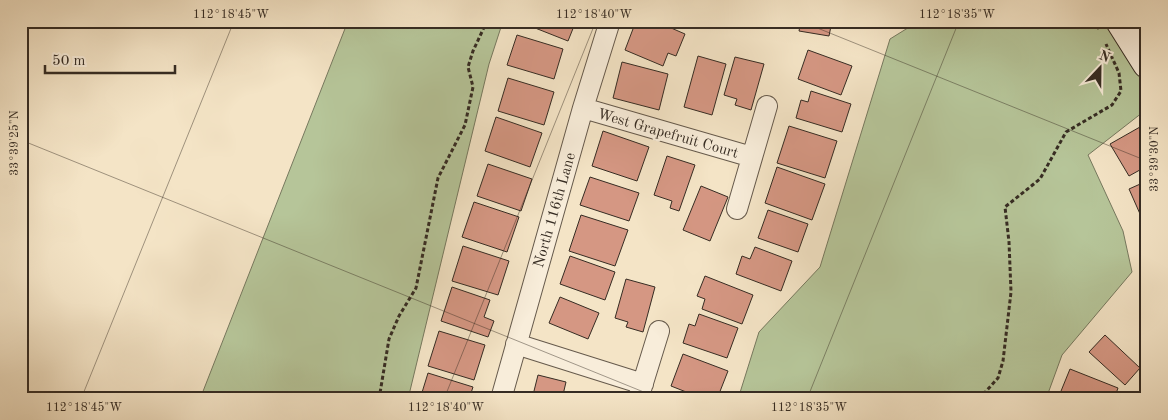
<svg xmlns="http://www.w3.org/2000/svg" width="1168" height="420" viewBox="0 0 1168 420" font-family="'Old Standard TT',serif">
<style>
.green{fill:#b6c599;stroke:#76785e}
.building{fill:#d59783;stroke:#362c23}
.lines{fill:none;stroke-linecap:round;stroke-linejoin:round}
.street-casing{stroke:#665a4c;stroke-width:22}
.secondary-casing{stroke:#362c23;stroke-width:30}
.path{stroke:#362c23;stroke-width:3;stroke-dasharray:4 2.5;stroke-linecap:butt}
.street{stroke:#f8edda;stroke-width:20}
.secondary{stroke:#f8edda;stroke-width:28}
.ticks{fill:none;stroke:#362c23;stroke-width:1;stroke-opacity:0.45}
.labels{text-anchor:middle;stroke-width:5;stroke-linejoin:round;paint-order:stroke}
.street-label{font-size:15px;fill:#362c23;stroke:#f8edda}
.neatline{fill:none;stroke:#362c23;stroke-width:2}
.ticks-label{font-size:12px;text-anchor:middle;fill:#362c23}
</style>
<rect width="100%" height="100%" fill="#f4e4c6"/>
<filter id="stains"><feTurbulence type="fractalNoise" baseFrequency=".004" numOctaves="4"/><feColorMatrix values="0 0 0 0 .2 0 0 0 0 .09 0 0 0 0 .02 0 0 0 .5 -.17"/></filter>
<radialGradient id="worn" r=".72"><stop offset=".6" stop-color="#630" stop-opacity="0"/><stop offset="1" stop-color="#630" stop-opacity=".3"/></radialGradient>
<!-- green -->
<path class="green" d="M 348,21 L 503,21 L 489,64 L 408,399 L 200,399 Z
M 919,21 L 1143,21 L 1141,28 L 1147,37 L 1147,109 L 1088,155 L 1123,231 L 1132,272 L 1062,355 L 1046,399 L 738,399 L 759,332 L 820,267 L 890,39 Z"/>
<!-- building -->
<path class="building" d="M 526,21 L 576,21 L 568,41 L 525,24 Z
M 636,21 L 655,21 L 685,34 L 676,56 L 668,53 L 663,66 L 625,50 Z
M 801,21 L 832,21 L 829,36 L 799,31 Z
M 517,35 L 563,49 L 554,79 L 507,65 Z
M 808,50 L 852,66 L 841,95 L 798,79 Z
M 698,56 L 726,64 L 712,115 L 684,107 Z
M 735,57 L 764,64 L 751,110 L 735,105 L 737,99 L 724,95 Z
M 622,62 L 668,74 L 659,110 L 613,98 Z
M 508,78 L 554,92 L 544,125 L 498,111 Z
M 811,91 L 851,104 L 842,132 L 796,118 L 801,100 L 808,102 Z
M 496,117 L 542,133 L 530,167 L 485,151 Z
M 1147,123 L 1147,166 L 1129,176 L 1110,144 Z
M 789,126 L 837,141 L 825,178 L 777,163 Z
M 603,131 L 649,147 L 637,181 L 592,166 Z
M 667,156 L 695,165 L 679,211 L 670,208 L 672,201 L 654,195 Z
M 488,164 L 532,179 L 521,211 L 477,196 Z
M 777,167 L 825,184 L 812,220 L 765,203 Z
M 590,177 L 639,193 L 629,221 L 580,205 Z
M 1147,181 L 1147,222 L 1144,223 L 1129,189 Z
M 701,186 L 728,197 L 710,241 L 683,230 Z
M 474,202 L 519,217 L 507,252 L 462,237 Z
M 768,210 L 808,224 L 798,252 L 758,238 Z
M 581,215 L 628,230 L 615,266 L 569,251 Z
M 1143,227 L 1147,227 L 1147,253 Z
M 463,246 L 509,261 L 498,295 L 452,281 Z
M 755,247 L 792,261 L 781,291 L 736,274 L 742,256 L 750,259 Z
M 570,256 L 615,272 L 605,300 L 560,284 Z
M 705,276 L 753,295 L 742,324 L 702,309 L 705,299 L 697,296 Z
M 626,279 L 655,287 L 643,332 L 626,327 L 628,322 L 615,318 Z
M 452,287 L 490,300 L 484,317 L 494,321 L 488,337 L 441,321 Z
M 560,297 L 599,313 L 588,339 L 549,323 Z
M 699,314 L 738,328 L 727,358 L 683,343 L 689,324 L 695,326 Z
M 439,331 L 485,345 L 474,380 L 428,366 Z
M 1105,335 L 1140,368 L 1125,385 L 1089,352 Z
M 683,354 L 728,371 L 717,399 L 704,399 L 671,386 Z
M 1070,369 L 1118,388 L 1114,399 L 1067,399 L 1059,396 Z
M 428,373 L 473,387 L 469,399 L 420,399 Z
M 538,375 L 566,382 L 562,399 L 532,399 Z"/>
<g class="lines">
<!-- street casing -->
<g class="street-casing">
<path id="street" d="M 583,108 L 752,157
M 737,209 L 767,106
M 516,344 L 643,384
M 501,399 L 583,108 L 610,21
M 638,399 L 659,331"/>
</g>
<!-- secondary casing -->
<g class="secondary-casing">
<path id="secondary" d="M 1120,21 L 1147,64"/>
</g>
<!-- path -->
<path class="path" d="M 1094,21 L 1099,29
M 379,399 L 389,339 L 399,316 L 416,288 L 438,178 L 465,125 L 473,87 L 468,67 L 473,51 L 487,21
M 979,399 L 998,378 L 1003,361 L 1011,292 L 1009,242 L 1005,207 L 1040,179 L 1066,132 L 1112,105 L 1121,91 L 1119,73 L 1106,44"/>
<!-- street -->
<use href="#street" class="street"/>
<!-- secondary -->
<use href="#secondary" class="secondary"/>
</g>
<!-- ticks -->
<path class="ticks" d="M 800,21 L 1147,161M 21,140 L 661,399M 81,399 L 234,21M 444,399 L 596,21M 807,399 L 959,21"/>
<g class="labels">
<!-- street labels -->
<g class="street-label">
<text transform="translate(668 133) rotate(16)" y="5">West Grapefruit Court</text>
<text transform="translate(554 210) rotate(-74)" y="5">North 116th Lane</text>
</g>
</g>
<!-- margin -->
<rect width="1168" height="420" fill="none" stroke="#f4e4c6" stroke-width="55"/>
<!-- north arrow -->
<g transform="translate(1100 68) rotate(22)" stroke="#f8edda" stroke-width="4" paint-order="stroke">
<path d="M0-4L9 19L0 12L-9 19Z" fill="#362c23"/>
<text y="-8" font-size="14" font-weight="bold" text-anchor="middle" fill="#362c23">N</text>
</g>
<!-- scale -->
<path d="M45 65v8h130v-8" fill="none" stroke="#362c23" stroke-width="2.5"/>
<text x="52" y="65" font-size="15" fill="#362c23" stroke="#f8edda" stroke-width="4" paint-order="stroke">50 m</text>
<rect x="28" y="28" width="1112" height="364" class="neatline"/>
<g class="ticks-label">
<text x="231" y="18">112°18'45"W</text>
<text x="594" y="18">112°18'40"W</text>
<text x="957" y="18">112°18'35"W</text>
<text transform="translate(14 143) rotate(-90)" y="4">33°39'25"N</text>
<text transform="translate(1154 159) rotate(-90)" y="4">33°39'30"N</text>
<text x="84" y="411">112°18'45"W</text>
<text x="446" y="411">112°18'40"W</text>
<text x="809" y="411">112°18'35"W</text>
</g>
<rect width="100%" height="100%" filter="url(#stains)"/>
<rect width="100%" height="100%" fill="url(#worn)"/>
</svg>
